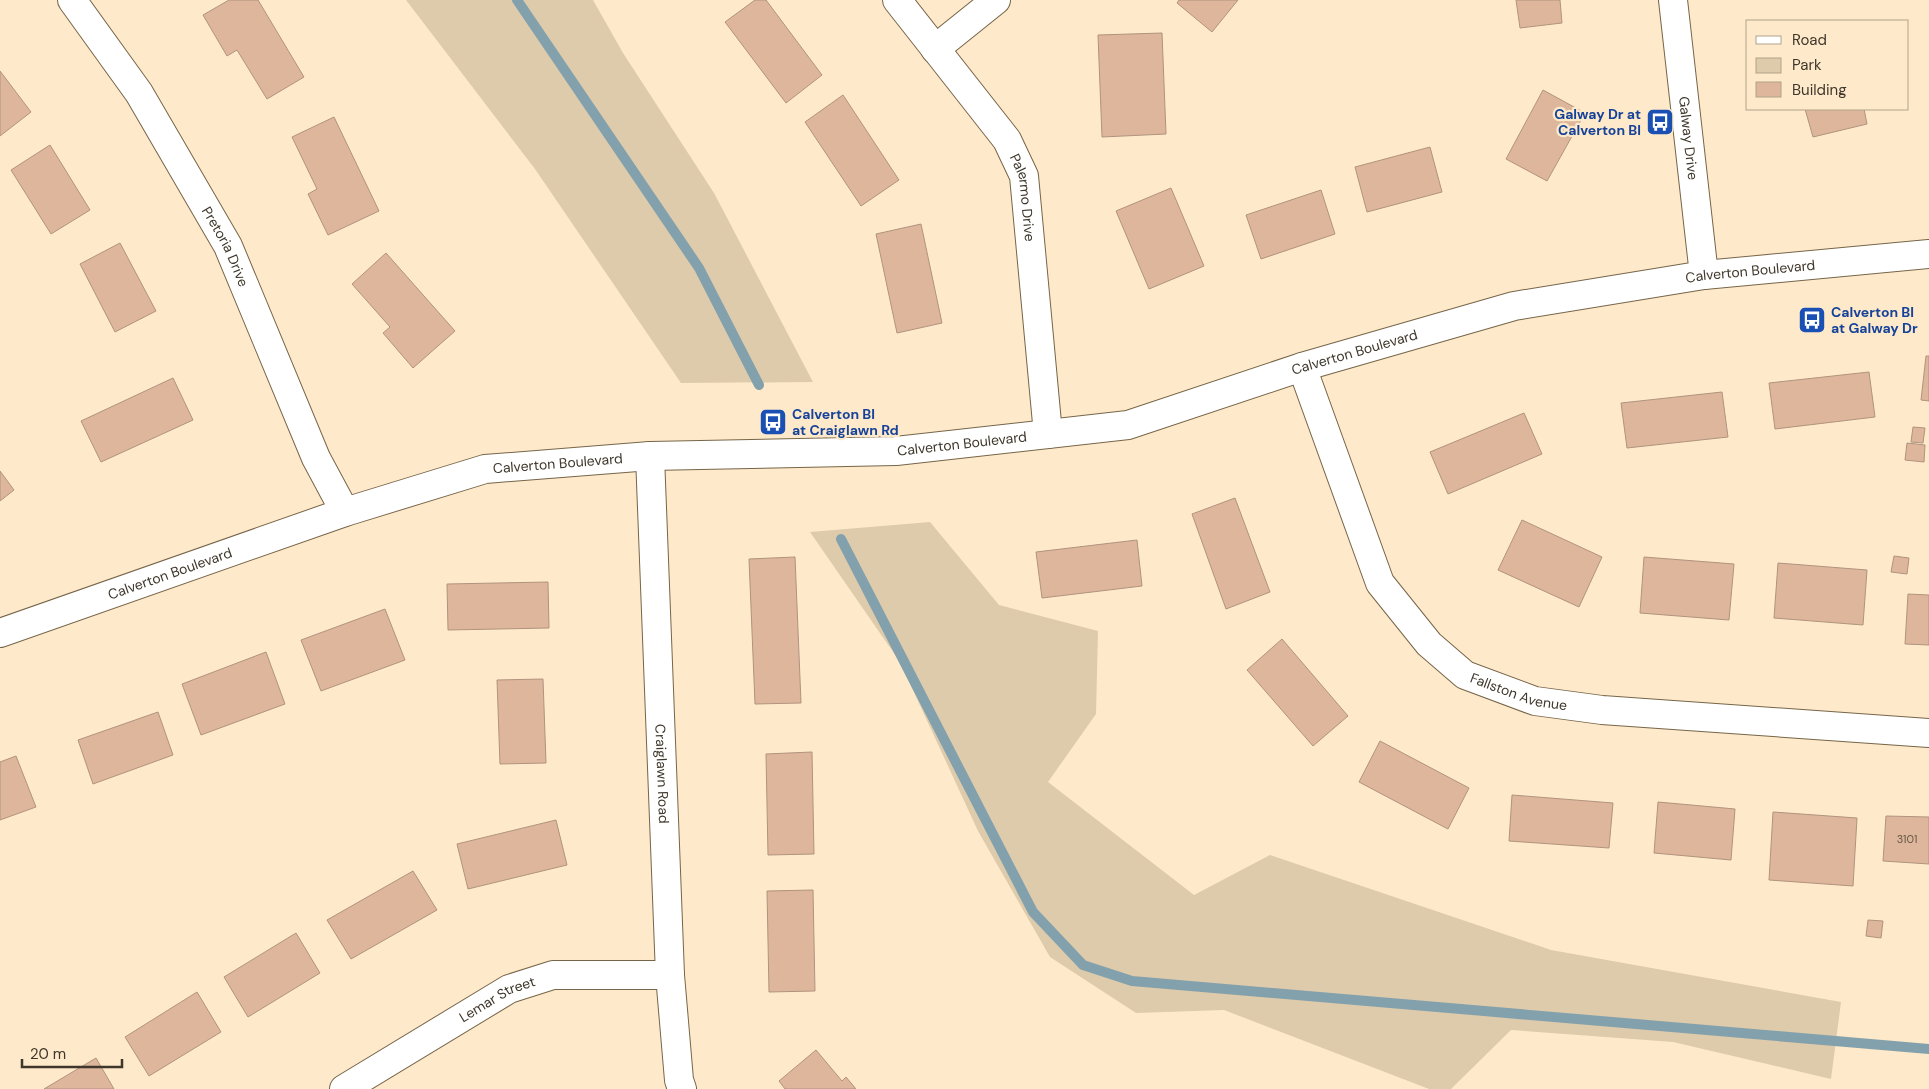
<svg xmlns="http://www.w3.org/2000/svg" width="1929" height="1089" viewBox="0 0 1929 1089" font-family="'DM Sans',sans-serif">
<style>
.green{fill:#decbab}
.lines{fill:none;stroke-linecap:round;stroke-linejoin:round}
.stream{stroke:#82a1ac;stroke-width:10}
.building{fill:#ddb69b;stroke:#b1937e}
.minor-casing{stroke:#766549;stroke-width:30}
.minor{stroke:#fff;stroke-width:28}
.labels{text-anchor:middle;stroke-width:4.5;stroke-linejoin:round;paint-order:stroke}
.number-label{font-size:11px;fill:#665747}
.transit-label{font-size:14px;font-weight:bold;fill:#164399;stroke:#feeaca;text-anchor:start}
.street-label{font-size:14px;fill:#3f372b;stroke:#feeaca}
</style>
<rect width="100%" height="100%" fill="#feeaca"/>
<!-- green -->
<path class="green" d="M 406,0 L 593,0 L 623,53 L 714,193 L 813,382 L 681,383 L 535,169 Z
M 930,522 L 999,605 L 1098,631 L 1096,714 L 1048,782 L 1194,895 L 1270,855 L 1551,950 L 1841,1002 L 1831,1079 L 1673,1042 L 1511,1030 L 1451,1089 L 1429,1089 L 1224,1010 L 1136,1013 L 1050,957 L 978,831 L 900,662 L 810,532 Z"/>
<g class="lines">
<!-- stream -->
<path class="stream" d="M 517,0 L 699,268 L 759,385
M 841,539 L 1033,912 L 1083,965 L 1132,981 L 1929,1049"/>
</g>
<!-- building -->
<path class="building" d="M 229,0 L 258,0 L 304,77 L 267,99 L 237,50 L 227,56 L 203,15 Z
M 755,0 L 766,0 L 822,75 L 786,103 L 725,22 Z
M 1179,0 L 1238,0 L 1212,32 L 1177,3 Z
M 1516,0 L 1560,0 L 1562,23 L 1520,28 Z
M 1162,33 L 1166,134 L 1102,137 L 1098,35 Z
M 0,71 L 31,112 L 0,136 Z
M 1543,90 L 1585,113 L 1547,181 L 1506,159 Z
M 843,95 L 899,180 L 861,206 L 805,122 Z
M 1805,109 L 1864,109 L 1867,124 L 1813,137 Z
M 334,117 L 379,211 L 328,235 L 308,194 L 317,189 L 292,137 Z
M 50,145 L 90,210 L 51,234 L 11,170 Z
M 1430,147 L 1442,192 L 1367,212 L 1355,167 Z
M 1171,188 L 1204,266 L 1149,289 L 1116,211 Z
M 1321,190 L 1335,234 L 1261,259 L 1246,215 Z
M 921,224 L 942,323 L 897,333 L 876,234 Z
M 120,243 L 156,311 L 115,332 L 80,264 Z
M 386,253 L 455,331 L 413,368 L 383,333 L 390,327 L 352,284 Z
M 1926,356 L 1929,356 L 1929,401 L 1921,400 Z
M 1869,372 L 1875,417 L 1775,429 L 1769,383 Z
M 173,378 L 193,420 L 101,462 L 81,421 Z
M 1722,392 L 1728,437 L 1627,448 L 1621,403 Z
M 1524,413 L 1542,454 L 1448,494 L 1430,452 Z
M 1913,427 L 1925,428 L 1923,443 L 1911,442 Z
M 1907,443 L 1925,445 L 1924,462 L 1905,460 Z
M 0,471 L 14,490 L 0,501 Z
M 1235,498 L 1270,592 L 1226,609 L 1192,514 Z
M 1522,520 L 1602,557 L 1579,607 L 1498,570 Z
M 1137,540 L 1142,586 L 1042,598 L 1036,552 Z
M 1894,556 L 1909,558 L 1907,574 L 1891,572 Z
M 795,557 L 801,703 L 755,704 L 749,559 Z
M 1644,557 L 1734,564 L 1729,620 L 1640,613 Z
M 1778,563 L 1867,570 L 1863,625 L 1774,618 Z
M 548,582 L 549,628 L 448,630 L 447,584 Z
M 1908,594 L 1929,595 L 1929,645 L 1905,644 Z
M 385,609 L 405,660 L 321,691 L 301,640 Z
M 1282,639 L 1348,716 L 1313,746 L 1247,670 Z
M 266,652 L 285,704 L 201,735 L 182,684 Z
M 543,679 L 546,763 L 500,764 L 497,680 Z
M 158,712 L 173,755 L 93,784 L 78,740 Z
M 1380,741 L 1469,788 L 1448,829 L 1359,782 Z
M 812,752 L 814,854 L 768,855 L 766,754 Z
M 16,756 L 36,807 L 0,820 L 0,762 Z
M 1512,795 L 1613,803 L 1609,848 L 1509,841 Z
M 1658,802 L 1735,809 L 1731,860 L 1654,853 Z
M 1773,812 L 1857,818 L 1853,886 L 1769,880 Z
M 1886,816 L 1929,817 L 1929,864 L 1883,861 Z
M 556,820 L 567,865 L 468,889 L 457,844 Z
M 413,871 L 437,910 L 351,959 L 327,920 Z
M 813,890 L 815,991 L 769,992 L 767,891 Z
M 1868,920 L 1883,921 L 1881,938 L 1866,936 Z
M 296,933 L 320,973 L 248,1017 L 224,977 Z
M 197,992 L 221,1032 L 149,1076 L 125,1037 Z
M 816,1050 L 842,1081 L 846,1077 L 856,1089 L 785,1089 L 779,1081 Z
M 96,1058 L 114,1089 L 44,1089 Z"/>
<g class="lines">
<!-- minor casing -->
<g class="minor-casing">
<g id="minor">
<path id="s1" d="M 72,0 L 139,93 L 228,246 L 316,458 L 345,512"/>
<path id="s2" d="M 897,0 L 1007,140 L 1024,176 L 1048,434"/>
<path id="s3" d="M 1673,0 L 1704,275"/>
<path d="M 935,49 L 996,0"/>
<path id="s4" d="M 1302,367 L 1380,583 L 1429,644 L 1465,675 L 1535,701 L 1602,710 L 1929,733"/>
<path id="s5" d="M 650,456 L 670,975 L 679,1080 L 682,1089"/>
<path id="s6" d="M 0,633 L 345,512 L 485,469 L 650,456 L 896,451 L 1128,425 L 1302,367 L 1514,306 L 1704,275 L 1929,254"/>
<path id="s7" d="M 344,1089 L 509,989 L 553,975 L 670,975"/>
</g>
</g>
<!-- minor -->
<use href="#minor" class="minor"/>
</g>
<!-- icons -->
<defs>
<g id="bus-square" transform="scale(1.4375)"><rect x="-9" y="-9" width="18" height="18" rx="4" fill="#1a4fb4" stroke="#feeaca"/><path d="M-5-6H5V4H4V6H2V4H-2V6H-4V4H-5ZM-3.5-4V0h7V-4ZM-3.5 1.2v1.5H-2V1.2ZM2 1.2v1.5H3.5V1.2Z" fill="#fff"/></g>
</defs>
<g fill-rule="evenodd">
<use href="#bus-square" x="1660" y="122"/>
<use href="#bus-square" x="1812" y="320"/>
<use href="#bus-square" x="773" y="422"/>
</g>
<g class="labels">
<!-- number labels -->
<g class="number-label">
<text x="1907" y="843">3101</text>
</g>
<!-- transit labels -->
<g class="transit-label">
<text x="1641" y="119" text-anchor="end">Galway Dr at<tspan x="1641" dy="16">Calverton Bl</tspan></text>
<text x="1831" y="317">Calverton Bl<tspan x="1831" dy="16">at Galway Dr</tspan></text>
<text x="792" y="419">Calverton Bl<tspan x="792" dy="16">at Craiglawn Rd</tspan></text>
</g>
<!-- street labels -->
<g class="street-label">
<text dy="5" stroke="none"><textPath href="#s3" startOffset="139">Galway Drive</textPath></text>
<text dy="5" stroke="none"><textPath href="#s2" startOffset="239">Palermo Drive</textPath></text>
<text dy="5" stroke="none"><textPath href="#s1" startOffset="291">Pretoria Drive</textPath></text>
<text dy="5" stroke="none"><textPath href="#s6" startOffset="1800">Calverton Boulevard</textPath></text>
<text dy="5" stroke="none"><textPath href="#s6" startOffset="1395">Calverton Boulevard</textPath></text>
<text dy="5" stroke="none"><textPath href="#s6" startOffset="990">Calverton Boulevard</textPath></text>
<text dy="5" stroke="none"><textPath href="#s6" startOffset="585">Calverton Boulevard</textPath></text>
<text dy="5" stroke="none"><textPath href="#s6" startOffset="180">Calverton Boulevard</textPath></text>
<text dy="5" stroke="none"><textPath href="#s4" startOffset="412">Fallston Avenue</textPath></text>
<text dy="5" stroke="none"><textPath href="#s5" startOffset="318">Craiglawn Road</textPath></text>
<text dy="5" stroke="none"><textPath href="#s7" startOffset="178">Lemar Street</textPath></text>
</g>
</g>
<!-- legend -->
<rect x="1746" y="20" width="162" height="90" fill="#feeaca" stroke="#b2a28a"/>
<rect x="1756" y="36" width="25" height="8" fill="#ffffff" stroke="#b2a28a"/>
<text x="1792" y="45" font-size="15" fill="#3f372b">Road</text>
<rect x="1756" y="58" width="25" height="15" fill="#decbab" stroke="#b2a28a"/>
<text x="1792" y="70" font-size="15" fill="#3f372b">Park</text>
<rect x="1756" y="82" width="25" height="15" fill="#ddb69b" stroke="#b2a28a"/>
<text x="1792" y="95" font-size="15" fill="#3f372b">Building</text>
<!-- scale -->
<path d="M22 1059v8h100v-8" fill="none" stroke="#3f372b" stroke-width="2.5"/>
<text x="30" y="1059" font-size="15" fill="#3f372b" stroke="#feeaca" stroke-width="4" paint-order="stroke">20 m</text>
</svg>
